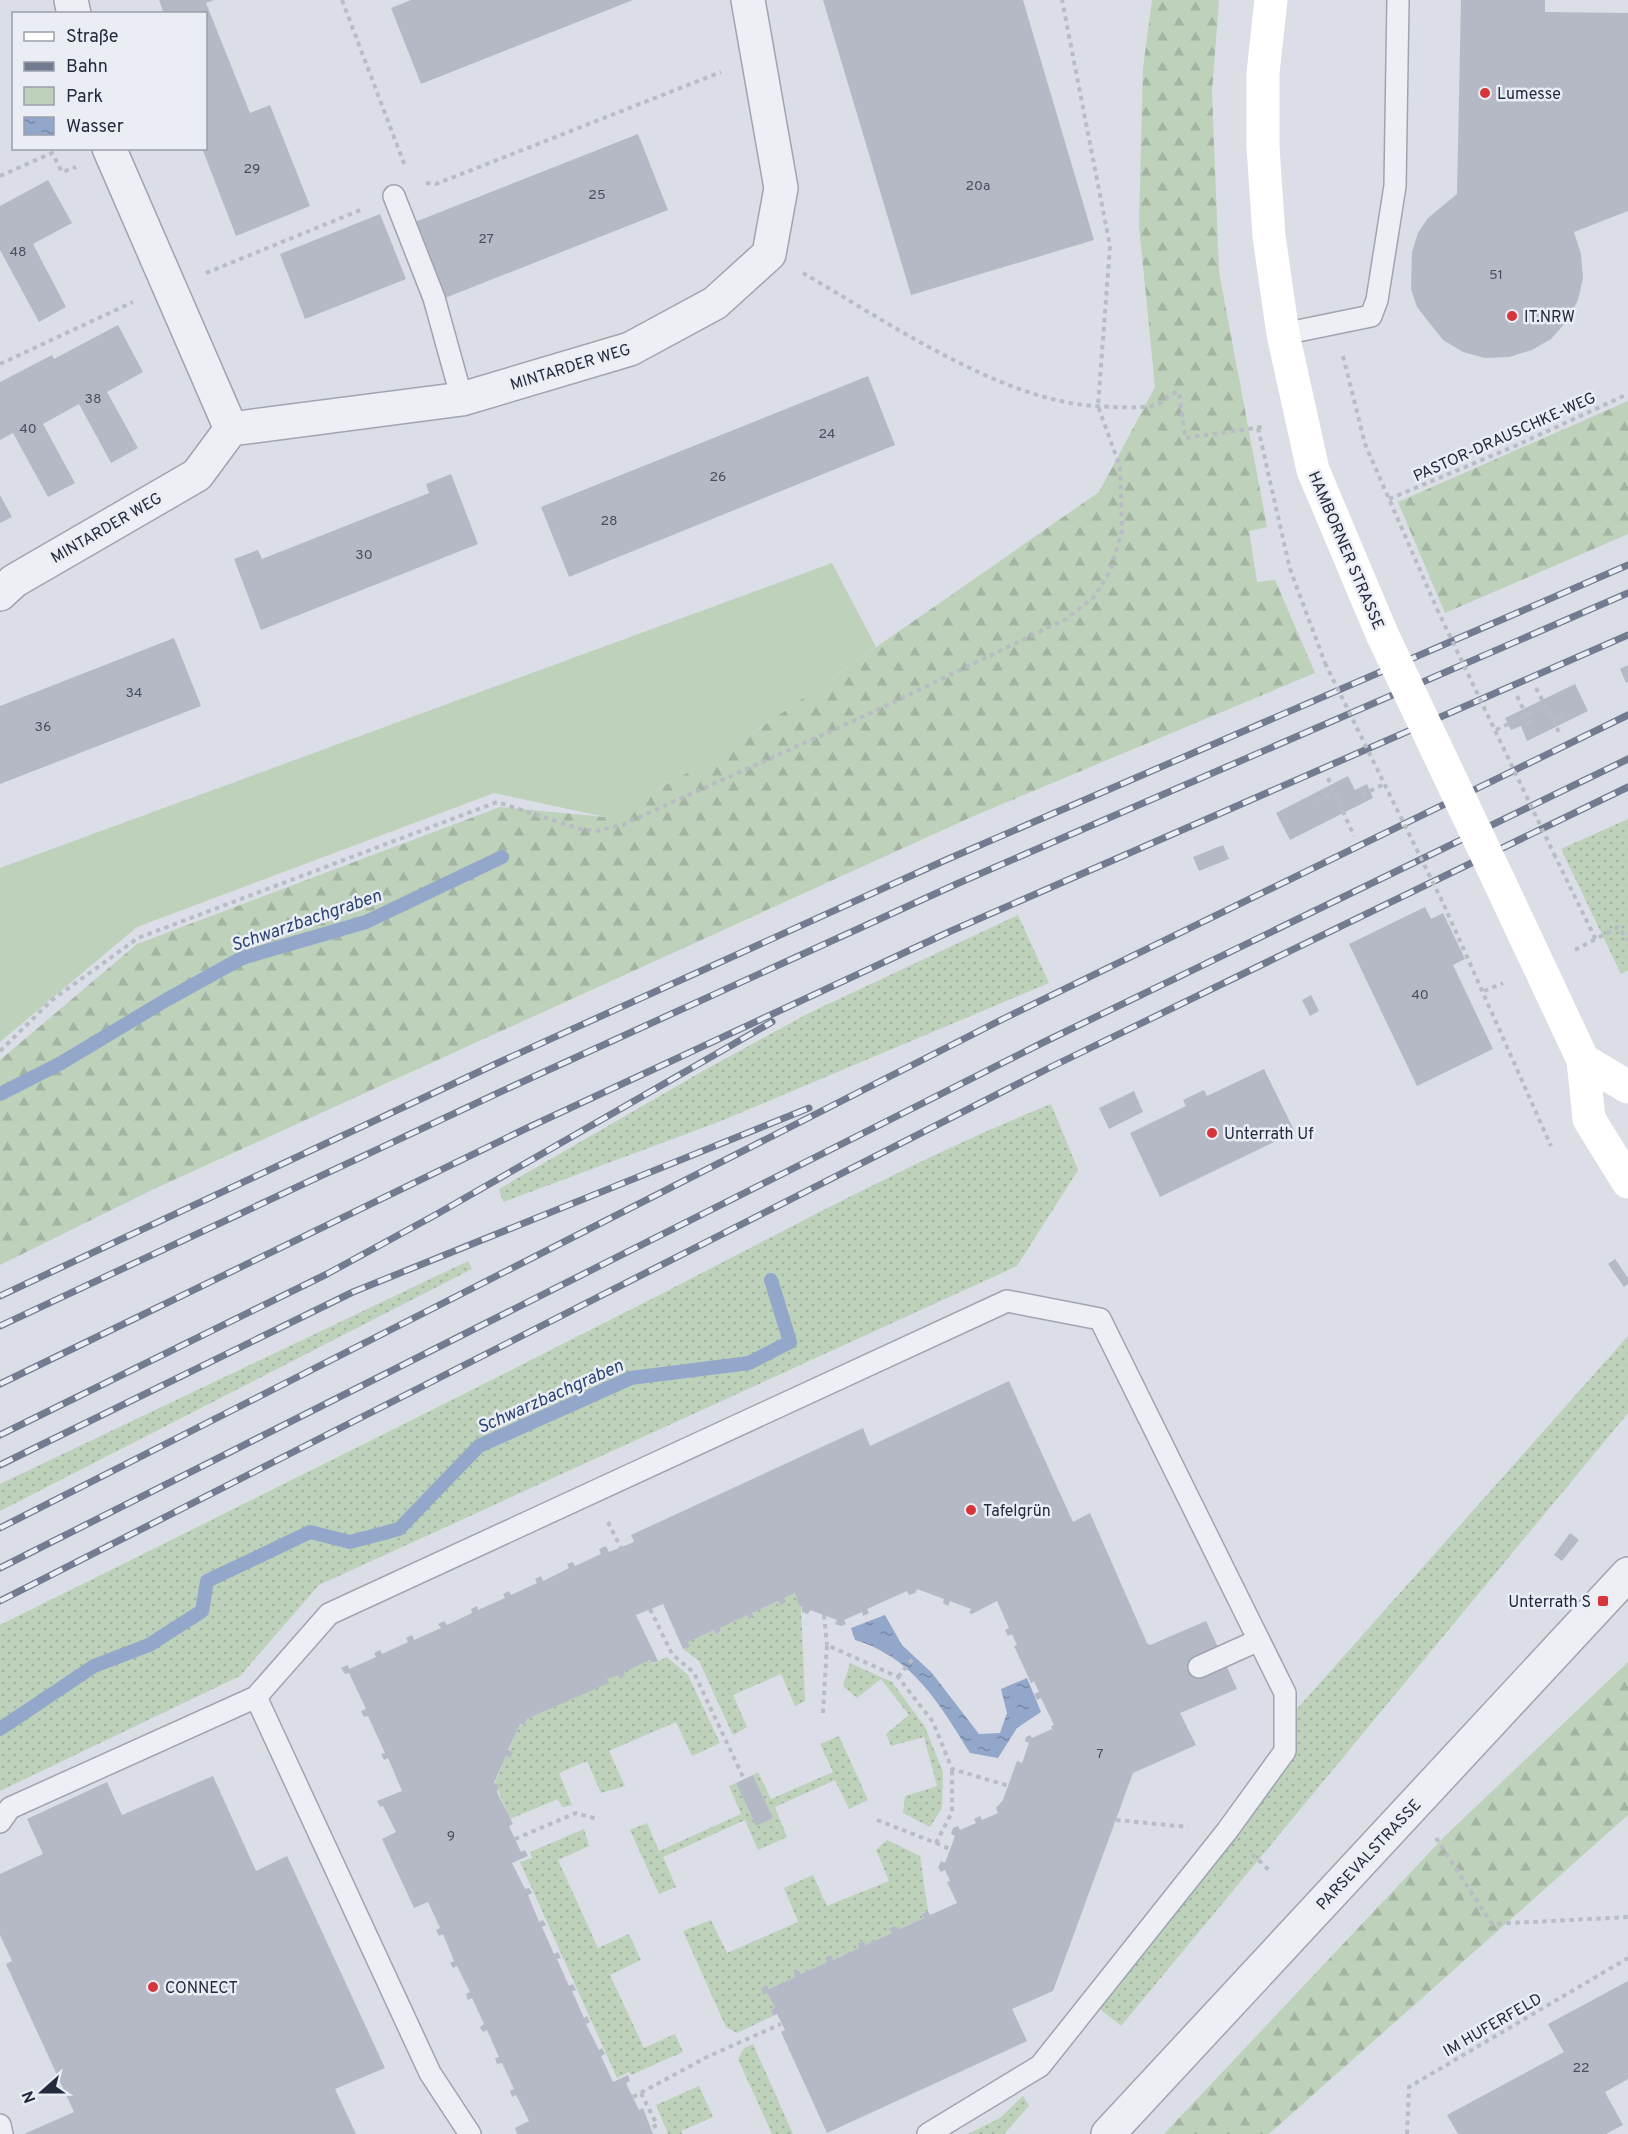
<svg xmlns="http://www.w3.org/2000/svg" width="1628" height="2134" viewBox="0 0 1628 2134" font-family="Overpass,sans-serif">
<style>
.grass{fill:url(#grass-dots)}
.forest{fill:url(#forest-firs)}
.green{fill:#bed1bb}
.water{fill:url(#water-ripples)}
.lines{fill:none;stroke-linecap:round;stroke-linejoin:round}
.stream{stroke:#93a7ca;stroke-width:14}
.building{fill:#b5b9c6}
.service-casing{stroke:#a0a4b0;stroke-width:24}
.minor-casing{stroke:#a0a4b0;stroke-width:36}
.tertiary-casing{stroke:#a0a4b0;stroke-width:36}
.path{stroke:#b9bcc5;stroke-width:4;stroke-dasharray:4.5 4.5;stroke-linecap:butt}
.service{stroke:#eeeff5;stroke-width:21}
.minor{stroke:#eeeff5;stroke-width:33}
.tertiary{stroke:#eeeff5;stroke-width:33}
.secondary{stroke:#fff;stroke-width:33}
.rail-casing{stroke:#737b91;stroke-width:7}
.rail{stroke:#eaedf4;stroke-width:4.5;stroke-dasharray:14;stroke-linecap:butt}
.path-bridge{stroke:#b9bcc5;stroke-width:4;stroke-dasharray:4.5 4.5;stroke-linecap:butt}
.secondary-bridge{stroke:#fff;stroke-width:33}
.poi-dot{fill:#d6353b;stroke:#eaedf4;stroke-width:2}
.labels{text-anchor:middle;stroke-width:5;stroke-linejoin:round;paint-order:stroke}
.number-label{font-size:14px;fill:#484e5f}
.poi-label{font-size:16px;fill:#242a3d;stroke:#eaedf4;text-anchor:start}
.street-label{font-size:16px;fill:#242a3d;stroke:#eaedf4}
.water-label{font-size:18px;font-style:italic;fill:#2c4473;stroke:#eaedf4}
</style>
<defs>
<pattern id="grass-dots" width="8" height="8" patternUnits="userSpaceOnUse" patternTransform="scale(1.5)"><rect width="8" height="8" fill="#bed1bb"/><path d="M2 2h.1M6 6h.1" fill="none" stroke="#a3b4a2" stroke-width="1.8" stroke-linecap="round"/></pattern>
<pattern id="forest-firs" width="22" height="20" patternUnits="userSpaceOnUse" patternTransform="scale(1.5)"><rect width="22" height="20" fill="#bed1bb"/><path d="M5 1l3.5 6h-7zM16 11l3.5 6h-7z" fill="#a3b4a2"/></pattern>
<pattern id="water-ripples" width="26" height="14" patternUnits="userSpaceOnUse" patternTransform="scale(1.5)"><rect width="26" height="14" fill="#93a7ca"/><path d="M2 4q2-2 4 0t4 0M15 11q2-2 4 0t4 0" fill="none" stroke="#7888a5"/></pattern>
</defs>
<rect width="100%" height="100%" fill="#dbdee6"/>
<!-- grass -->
<path class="grass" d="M 1628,819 L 1628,970 L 1621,974 L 1561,849 Z
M 1018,915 L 1049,983 L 721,1121 L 503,1202 L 499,1189 L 701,1072 L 809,1013 Z
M 1051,1104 L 1078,1170 L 1017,1266 L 319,1585 L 240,1676 L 0,1791 L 0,1625 C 210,1521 419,1417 628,1311 C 766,1241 907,1162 1051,1104 Z
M 468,1261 L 472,1269 L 0,1511 L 0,1484 Z
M 1628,1336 L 1628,1413 L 1121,2026 L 1100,2009 L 1291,1763 L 1296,1710 Z
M 796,1593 L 801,1607 L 805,1701 L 795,1706 L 781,1674 L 733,1695 L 747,1727 L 733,1735 L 699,1661 L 683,1649 L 688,1647 L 687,1642 L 714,1630 L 717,1633 L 721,1632 L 720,1627 L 747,1615 L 748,1619 L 754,1616 L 752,1613 L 778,1601 L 780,1604 L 785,1601 L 783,1598 Z
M 667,1657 L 688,1675 L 720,1743 L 692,1756 L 676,1722 L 609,1751 L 625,1786 L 601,1793 L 587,1761 L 559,1773 L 572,1805 L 562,1807 L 558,1799 L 510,1819 L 495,1783 L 506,1756 L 510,1758 L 512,1752 L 509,1750 L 519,1725 L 524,1726 L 527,1719 L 608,1683 L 607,1679 L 618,1674 L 619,1678 L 624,1676 L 623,1672 L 650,1660 L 652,1664 Z
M 850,1663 L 892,1682 L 925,1727 L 943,1772 L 942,1808 L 930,1827 L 903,1813 L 905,1796 L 937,1786 L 924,1737 L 891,1746 L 886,1734 L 909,1715 L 881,1679 L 857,1698 L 843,1686 Z
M 839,1736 L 868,1800 L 849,1809 L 835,1780 L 775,1807 L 787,1837 L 758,1850 L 745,1820 L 663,1857 L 676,1887 L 659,1894 L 630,1830 L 647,1823 L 659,1851 L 741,1814 L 729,1786 L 736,1783 L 756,1826 L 773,1818 L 753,1775 L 758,1772 L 771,1799 L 833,1772 L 820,1744 Z
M 584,1829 L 589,1846 L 558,1860 L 598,1948 L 629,1934 L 641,1960 L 610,1975 L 644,2048 L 675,2034 L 683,2052 L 631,2075 L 629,2072 L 617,2078 L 520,1862 L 532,1858 L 530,1852 Z
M 887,1840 L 920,1856 L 928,1911 L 922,1914 L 924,1918 L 898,1930 L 895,1926 L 890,1929 L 892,1933 L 865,1945 L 863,1941 L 858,1943 L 859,1948 L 833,1960 L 831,1956 L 827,1962 L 801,1974 L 799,1970 L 793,1973 L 795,1977 L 769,1989 L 767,1985 L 761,1988 L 763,1994 L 767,1993 L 775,2008 L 771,2010 L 773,2016 L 737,2033 L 726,2027 L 683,1931 L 711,1920 L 727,1953 L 798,1922 L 784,1888 L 813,1875 L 827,1906 L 889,1881 L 876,1850 Z
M 753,2044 L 793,2134 L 772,2134 L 738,2059 L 744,2048 Z
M 699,2086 L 713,2117 L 681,2131 L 682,2134 L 668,2134 L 656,2105 Z
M 1023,2096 L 1029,2106 L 1004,2134 L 968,2134 L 1000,2118 Z"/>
<!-- forest -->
<path class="forest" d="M 1152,0 L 1219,0 L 1212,92 L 1219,272 L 1267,527 L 1249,531 L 1257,582 L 1275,580 L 1315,673 L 976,815 L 154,1189 L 0,1265 L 0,1060 L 137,944 L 500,807 L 605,817 L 724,753 L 1099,492 L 1155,387 L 1139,225 L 1143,68 Z
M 1628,401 L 1628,534 L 1445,613 L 1398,502 Z
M 1628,1662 L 1628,1815 L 1269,2134 L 1164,2134 L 1444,1837 Z"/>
<!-- green -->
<path class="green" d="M 832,563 L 876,647 L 724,753 L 605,817 L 494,793 L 137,927 L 0,1042 L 0,868 Z"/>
<!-- water -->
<path class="water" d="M 885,1615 L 902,1645 L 932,1673 L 979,1734 L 1000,1733 L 1007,1713 L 1001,1689 L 1027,1678 L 1041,1712 L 1017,1728 L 998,1758 L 970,1753 C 940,1705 913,1657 855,1640 L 851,1628 Z"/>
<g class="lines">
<!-- stream -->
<path class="stream" d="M 0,1094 L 61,1063 L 166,1000 L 242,958 L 366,922 L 502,857
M 0,1729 L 94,1666 L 149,1645 L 202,1611 L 207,1581 L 310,1532 L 350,1542 L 399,1529 L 479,1446 L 631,1378 L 749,1363 L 790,1342 L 771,1280"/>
</g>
<!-- building -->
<path class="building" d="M 159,0 L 214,0 L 206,3 L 250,113 L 270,105 L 310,206 L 236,236 L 202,148 L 206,148 L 206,14 L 164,14 Z
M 411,0 L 633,0 L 421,84 L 391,8 Z
M 823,0 L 1023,0 L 1094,240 L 911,295 Z
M 1461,0 L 1545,0 L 1545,12 L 1628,13 L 1628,211 L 1574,232 L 1581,254 L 1583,278 L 1578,300 L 1567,321 L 1551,339 L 1532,350 L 1509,357 L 1485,358 L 1463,352 L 1443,340 L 1417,307 L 1411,289 L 1412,252 L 1418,233 L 1428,218 L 1457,194 Z
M 638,134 L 668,210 L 445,298 L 415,222 Z
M 48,180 L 72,223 L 33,244 L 66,307 L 39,322 L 0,250 L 0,206 Z
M 380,214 L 406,279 L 305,319 L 280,254 Z
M 118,325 L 143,372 L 107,392 L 138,448 L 111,463 L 79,404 L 43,424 L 75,483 L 48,497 L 13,433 L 0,440 L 0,382 L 52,355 L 54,359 Z
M 868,376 L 895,445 L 569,577 L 541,507 Z
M 451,474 L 478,544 L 261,630 L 234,559 L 258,550 L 262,559 L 429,493 L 426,484 Z
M 0,495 L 12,517 L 0,523 Z
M 174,638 L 201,706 L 0,784 L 0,706 Z
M 1628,665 L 1628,682 L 1626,683 L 1620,669 Z
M 1575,684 L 1588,711 L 1527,741 L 1521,726 L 1511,730 L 1505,718 Z
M 1348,776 L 1355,790 L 1367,784 L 1373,798 L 1290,840 L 1276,813 Z
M 1223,845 L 1229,859 L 1199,871 L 1193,857 Z
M 1425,907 L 1431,919 L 1443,913 L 1465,959 L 1453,965 L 1493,1049 L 1417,1086 L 1349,944 Z
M 1311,995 L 1319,1011 L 1310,1016 L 1302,1000 Z
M 1264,1069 L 1295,1132 L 1160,1197 L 1130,1133 L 1186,1106 L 1183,1100 L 1204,1090 L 1207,1096 Z
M 1134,1091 L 1143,1112 L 1109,1129 L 1099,1108 Z
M 1615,1259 L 1628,1278 L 1628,1284 L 1624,1287 L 1608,1264 Z
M 1009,1381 L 1073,1522 L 1090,1513 L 1147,1643 L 1150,1645 L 1206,1621 L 1237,1689 L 1180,1713 L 1196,1745 L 1133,1773 L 1053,1991 L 1012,2009 L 1027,2041 L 827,2133 L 781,2032 L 785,2030 L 777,2014 L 773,2016 L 771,2010 L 775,2008 L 767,1993 L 763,1995 L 761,1988 L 767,1985 L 769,1989 L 795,1977 L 793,1973 L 799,1970 L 801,1974 L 827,1962 L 825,1958 L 831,1955 L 833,1960 L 859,1948 L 858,1943 L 864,1941 L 865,1945 L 892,1933 L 889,1929 L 895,1926 L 898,1930 L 924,1918 L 922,1914 L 928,1911 L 930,1915 L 957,1903 L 947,1882 L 950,1881 L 945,1870 L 941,1872 L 938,1867 L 941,1861 L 945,1863 L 955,1836 L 951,1834 L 953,1828 L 958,1826 L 960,1830 L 976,1823 L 974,1819 L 980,1816 L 982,1820 L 998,1813 L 996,1808 L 1003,1800 L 1017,1761 L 1022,1763 L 1029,1743 L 1025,1741 L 1026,1737 L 1030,1735 L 1032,1738 L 1052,1729 L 1051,1726 L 1054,1725 L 1041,1698 L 1037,1700 L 1034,1694 L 1039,1692 L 1034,1681 L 1031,1683 L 1014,1646 L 1017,1645 L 1012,1634 L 1008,1636 L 1005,1630 L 1009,1628 L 997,1601 L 972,1614 L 969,1613 L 971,1609 L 950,1601 L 948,1606 L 943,1603 L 944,1599 L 917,1589 L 915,1593 L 909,1595 L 907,1591 L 867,1609 L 869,1613 L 863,1616 L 862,1612 L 844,1620 L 846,1624 L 841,1626 L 835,1624 L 837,1620 L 810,1610 L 808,1614 L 802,1612 L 802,1606 L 800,1607 L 795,1593 L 784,1598 L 786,1602 L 781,1605 L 778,1601 L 752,1613 L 754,1617 L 748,1619 L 747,1615 L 720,1628 L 721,1631 L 716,1634 L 714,1630 L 688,1642 L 690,1646 L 683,1649 L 663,1604 L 636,1615 L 658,1661 L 652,1663 L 650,1660 L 624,1672 L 625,1676 L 619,1678 L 618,1675 L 607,1679 L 609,1683 L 527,1719 L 524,1726 L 520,1724 L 508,1750 L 513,1752 L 510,1758 L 506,1756 L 494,1783 L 499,1785 L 497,1792 L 513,1824 L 509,1826 L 521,1852 L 525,1850 L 528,1856 L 512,1863 L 525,1889 L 529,1888 L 532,1893 L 528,1895 L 539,1922 L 543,1920 L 546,1925 L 542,1927 L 554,1954 L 558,1952 L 561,1958 L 557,1959 L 569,1986 L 573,1984 L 576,1990 L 572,1991 L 584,2018 L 587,2016 L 590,2022 L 586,2024 L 599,2050 L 602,2048 L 605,2054 L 601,2056 L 613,2082 L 628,2075 L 630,2081 L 626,2083 L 639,2110 L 643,2108 L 653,2134 L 517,2134 L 515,2128 L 529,2121 L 516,2095 L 512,2097 L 510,2091 L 514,2089 L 502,2063 L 497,2064 L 495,2058 L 499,2057 L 487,2030 L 483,2032 L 480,2027 L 484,2024 L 472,1998 L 468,2000 L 466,1994 L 470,1992 L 457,1966 L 453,1968 L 450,1963 L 454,1961 L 443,1934 L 439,1936 L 436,1930 L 440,1928 L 428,1902 L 414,1908 L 382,1839 L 396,1832 L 383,1806 L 380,1807 L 377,1801 L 402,1791 L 388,1758 L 384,1760 L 381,1754 L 385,1753 L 368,1716 L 364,1717 L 361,1711 L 366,1709 L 349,1673 L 345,1674 L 341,1668 L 348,1665 L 349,1669 L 376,1657 L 374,1653 L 380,1650 L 382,1654 L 408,1642 L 406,1638 L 412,1635 L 414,1640 L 441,1628 L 438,1624 L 444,1621 L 447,1625 L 472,1613 L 471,1609 L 477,1606 L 478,1610 L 505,1598 L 503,1594 L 509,1591 L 511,1595 L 537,1583 L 535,1579 L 541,1576 L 543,1581 L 569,1568 L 567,1564 L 573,1562 L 575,1566 L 601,1554 L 599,1549 L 606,1546 L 609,1552 L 634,1542 L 631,1535 L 863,1428 L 870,1446 Z
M 1570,1533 L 1579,1540 L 1562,1561 L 1554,1555 Z
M 753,1775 L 773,1818 L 756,1826 L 736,1783 Z
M 213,1776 L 256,1871 L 287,1856 L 385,2068 L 335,2089 L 356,2134 L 24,2134 L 74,2112 L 6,1964 L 12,1961 L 0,1935 L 0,1874 L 43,1854 L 27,1819 L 107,1782 L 122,1815 Z
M 1628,1981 L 1628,2079 L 1605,2092 L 1623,2125 L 1606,2134 L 1458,2134 L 1447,2115 L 1564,2052 L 1548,2024 Z"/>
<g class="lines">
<!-- service casing -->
<g class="service-casing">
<path id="service" d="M 394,196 L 434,298 L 462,399
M 1283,334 L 1371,316 L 1377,300 L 1395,186 L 1398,0
M 1199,1667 L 1259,1640
M 0,1822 L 10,1808 L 256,1697
M 0,2125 L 2,2134
M 470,2134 L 430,2073 L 256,1697 L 329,1614 L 1007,1301 L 1100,1319 L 1285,1693 L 1285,1751 L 1227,1831 L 1040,2066 L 928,2134"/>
</g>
<!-- minor casing -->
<g class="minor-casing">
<path id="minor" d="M 71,0 L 74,14
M 109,148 L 231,429
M 0,594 L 14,581 L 197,475 L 231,429 L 462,399 L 630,349 L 715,303 L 769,254 L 781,188 L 748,0"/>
</g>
<!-- tertiary casing -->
<g class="tertiary-casing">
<path id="tertiary" d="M 1108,2134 L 1628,1574"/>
</g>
<!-- path -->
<path class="path" d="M 342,0 L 405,166
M 0,176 L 52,153 L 62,172 L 76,167
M 426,183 L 436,184 L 721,72
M 206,273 L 363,209
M 803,273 C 886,321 1001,401 1096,406 C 1110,407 1143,409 1156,405 C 1165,402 1168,393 1179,392 L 1185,438 L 1262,427
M 1343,356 L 1365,444 L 1437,609
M 0,364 L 133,302
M 1258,428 L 1290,569 L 1325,663
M 1389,499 L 1515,446 L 1628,394
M 1536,688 L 1561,736
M 1517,696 L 1533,729
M 1553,720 L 1564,714
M 1328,778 L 1354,836
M 1362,795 L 1384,784
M 1317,801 L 1334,792
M 1554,854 L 1596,940
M 1444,905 L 1551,1146
M 1575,950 L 1618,927 L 1628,940
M 1484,991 L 1503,983
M 0,1051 L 52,1000 L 138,938 L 497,802 L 580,829 L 597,831 L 622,825 L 871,713 L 1066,619 L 1095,596 L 1111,569 L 1122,531 L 1120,467 L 1098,406 L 1110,246 L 1062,0
M 608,1522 L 621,1548
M 650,1609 L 672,1654 L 694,1673 L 744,1779
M 824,1615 L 827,1645
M 898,1677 L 914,1657
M 823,1713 L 827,1645 L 898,1677 L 933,1722 L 952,1769 L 1009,1786
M 877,1820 L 936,1843 L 952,1812 L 952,1769
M 1116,1820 L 1188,1827
M 1436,1838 L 1492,1924 L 1628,1917
M 515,1839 L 576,1813 L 597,1819
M 936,1843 L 950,1849
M 1252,1854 L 1269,1870
M 641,2093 L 657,2125 L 651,2128
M 633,2097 L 707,2057 L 781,2024
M 1407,2134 L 1409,2087 L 1628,1958"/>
<!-- service -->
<use href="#service" class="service"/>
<!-- minor -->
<use href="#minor" class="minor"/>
<!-- tertiary -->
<use href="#tertiary" class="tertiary"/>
<!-- secondary -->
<path class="secondary" d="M 1271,0 L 1263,73 L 1263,147 L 1269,236 L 1283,334 L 1313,470 L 1382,634
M 1499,881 L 1583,1060 L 1589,1119 L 1628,1182
M 1583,1060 L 1628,1087"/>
<!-- rail casing -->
<g class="rail-casing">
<path id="rail" d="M 0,1296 L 502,1061 L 948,859 L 1628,565
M 0,1326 L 511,1087 L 961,882 L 1628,593
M 0,1384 L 525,1129 L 951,931 L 1628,635
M 0,1435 L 327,1274 L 437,1214 L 772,1022
M 0,1465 L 353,1292 L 809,1108
M 0,1528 L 1005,1018 L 1628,715
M 0,1568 L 1042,1043 L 1628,759
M 0,1601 L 1051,1067 L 1628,787"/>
</g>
<!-- rail -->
<use href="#rail" class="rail"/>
<!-- path-bridge -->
<path class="path-bridge" d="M 1437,609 L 1554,854
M 1325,663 L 1444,905
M 1496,730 L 1535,711"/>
<!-- secondary-bridge -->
<path class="secondary-bridge" d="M 1382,634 L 1499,881"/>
</g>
<!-- markers -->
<g class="poi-dot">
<circle cx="1485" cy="93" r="6"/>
<circle cx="1512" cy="316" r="6"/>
<circle cx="1212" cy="1133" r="6"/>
<circle cx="971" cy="1510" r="6"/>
<rect x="1597" y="1595" width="12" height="12" rx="3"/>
<circle cx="153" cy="1987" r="6"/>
</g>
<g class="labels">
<!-- number labels -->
<g class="number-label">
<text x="252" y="173">29</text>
<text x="978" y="190">20a</text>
<text x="597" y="199">25</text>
<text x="486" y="243">27</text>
<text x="18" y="256">48</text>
<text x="1496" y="279">51</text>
<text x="93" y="403">38</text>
<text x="28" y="433">40</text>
<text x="827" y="438">24</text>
<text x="718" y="481">26</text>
<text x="609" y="525">28</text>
<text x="364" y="559">30</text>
<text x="134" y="697">34</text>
<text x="43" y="731">36</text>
<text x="1420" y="999">40</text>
<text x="1100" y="1758">7</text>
<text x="451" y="1840">9</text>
<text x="1581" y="2072">22</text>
</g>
<!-- poi labels -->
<g class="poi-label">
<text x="1497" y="99">Lumesse</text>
<text x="1524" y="322">IT.NRW</text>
<text x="1224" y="1139">Unterrath Uf</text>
<text x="983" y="1516">Tafelgrün</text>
<text x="1591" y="1607" text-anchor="end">Unterrath S</text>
<text x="165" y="1993">CONNECT</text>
</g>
<!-- street labels -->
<g class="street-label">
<text transform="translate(570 366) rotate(-17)" y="6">MINTARDER WEG</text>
<text transform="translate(1504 436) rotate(-24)" y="6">PASTOR-DRAUSCHKE-WEG</text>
<text transform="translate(106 527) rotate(-30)" y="6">MINTARDER WEG</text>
<text transform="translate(1347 550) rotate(67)" y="6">HAMBORNER STRASSE</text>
<text transform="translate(1368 1854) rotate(-47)" y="6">PARSEVALSTRASSE</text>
<text transform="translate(1492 2024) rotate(-30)" y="6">IM HUFERFELD</text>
</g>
<!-- water labels -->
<g class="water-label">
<text transform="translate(306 920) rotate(-19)" y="6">Schwarzbachgraben</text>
<text transform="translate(550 1396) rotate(-24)" y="6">Schwarzbachgraben</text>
</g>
</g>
<!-- legend -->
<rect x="12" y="12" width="195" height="138" fill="#eaedf4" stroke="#9b9fab" stroke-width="1.5"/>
<rect x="24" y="32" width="30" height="9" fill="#ffffff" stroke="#9b9fab" stroke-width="1.5"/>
<text x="66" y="42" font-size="18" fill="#242a3d">Straße</text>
<rect x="24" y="62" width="30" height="9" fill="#737b91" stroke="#9b9fab" stroke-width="1.5"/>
<text x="66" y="72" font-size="18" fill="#242a3d">Bahn</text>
<rect x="24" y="87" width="30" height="18" fill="#bed1bb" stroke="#9b9fab" stroke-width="1.5"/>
<text x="66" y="102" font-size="18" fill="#242a3d">Park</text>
<rect x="24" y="117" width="30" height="18" fill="url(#water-ripples)" stroke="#9b9fab" stroke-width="1.5"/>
<text x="66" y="132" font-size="18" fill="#242a3d">Wasser</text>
<!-- north arrow -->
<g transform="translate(42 2092) rotate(249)" stroke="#eaedf4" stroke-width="4.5" paint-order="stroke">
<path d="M0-4.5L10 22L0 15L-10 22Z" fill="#242a3d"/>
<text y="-9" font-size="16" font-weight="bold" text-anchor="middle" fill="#242a3d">N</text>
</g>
</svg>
